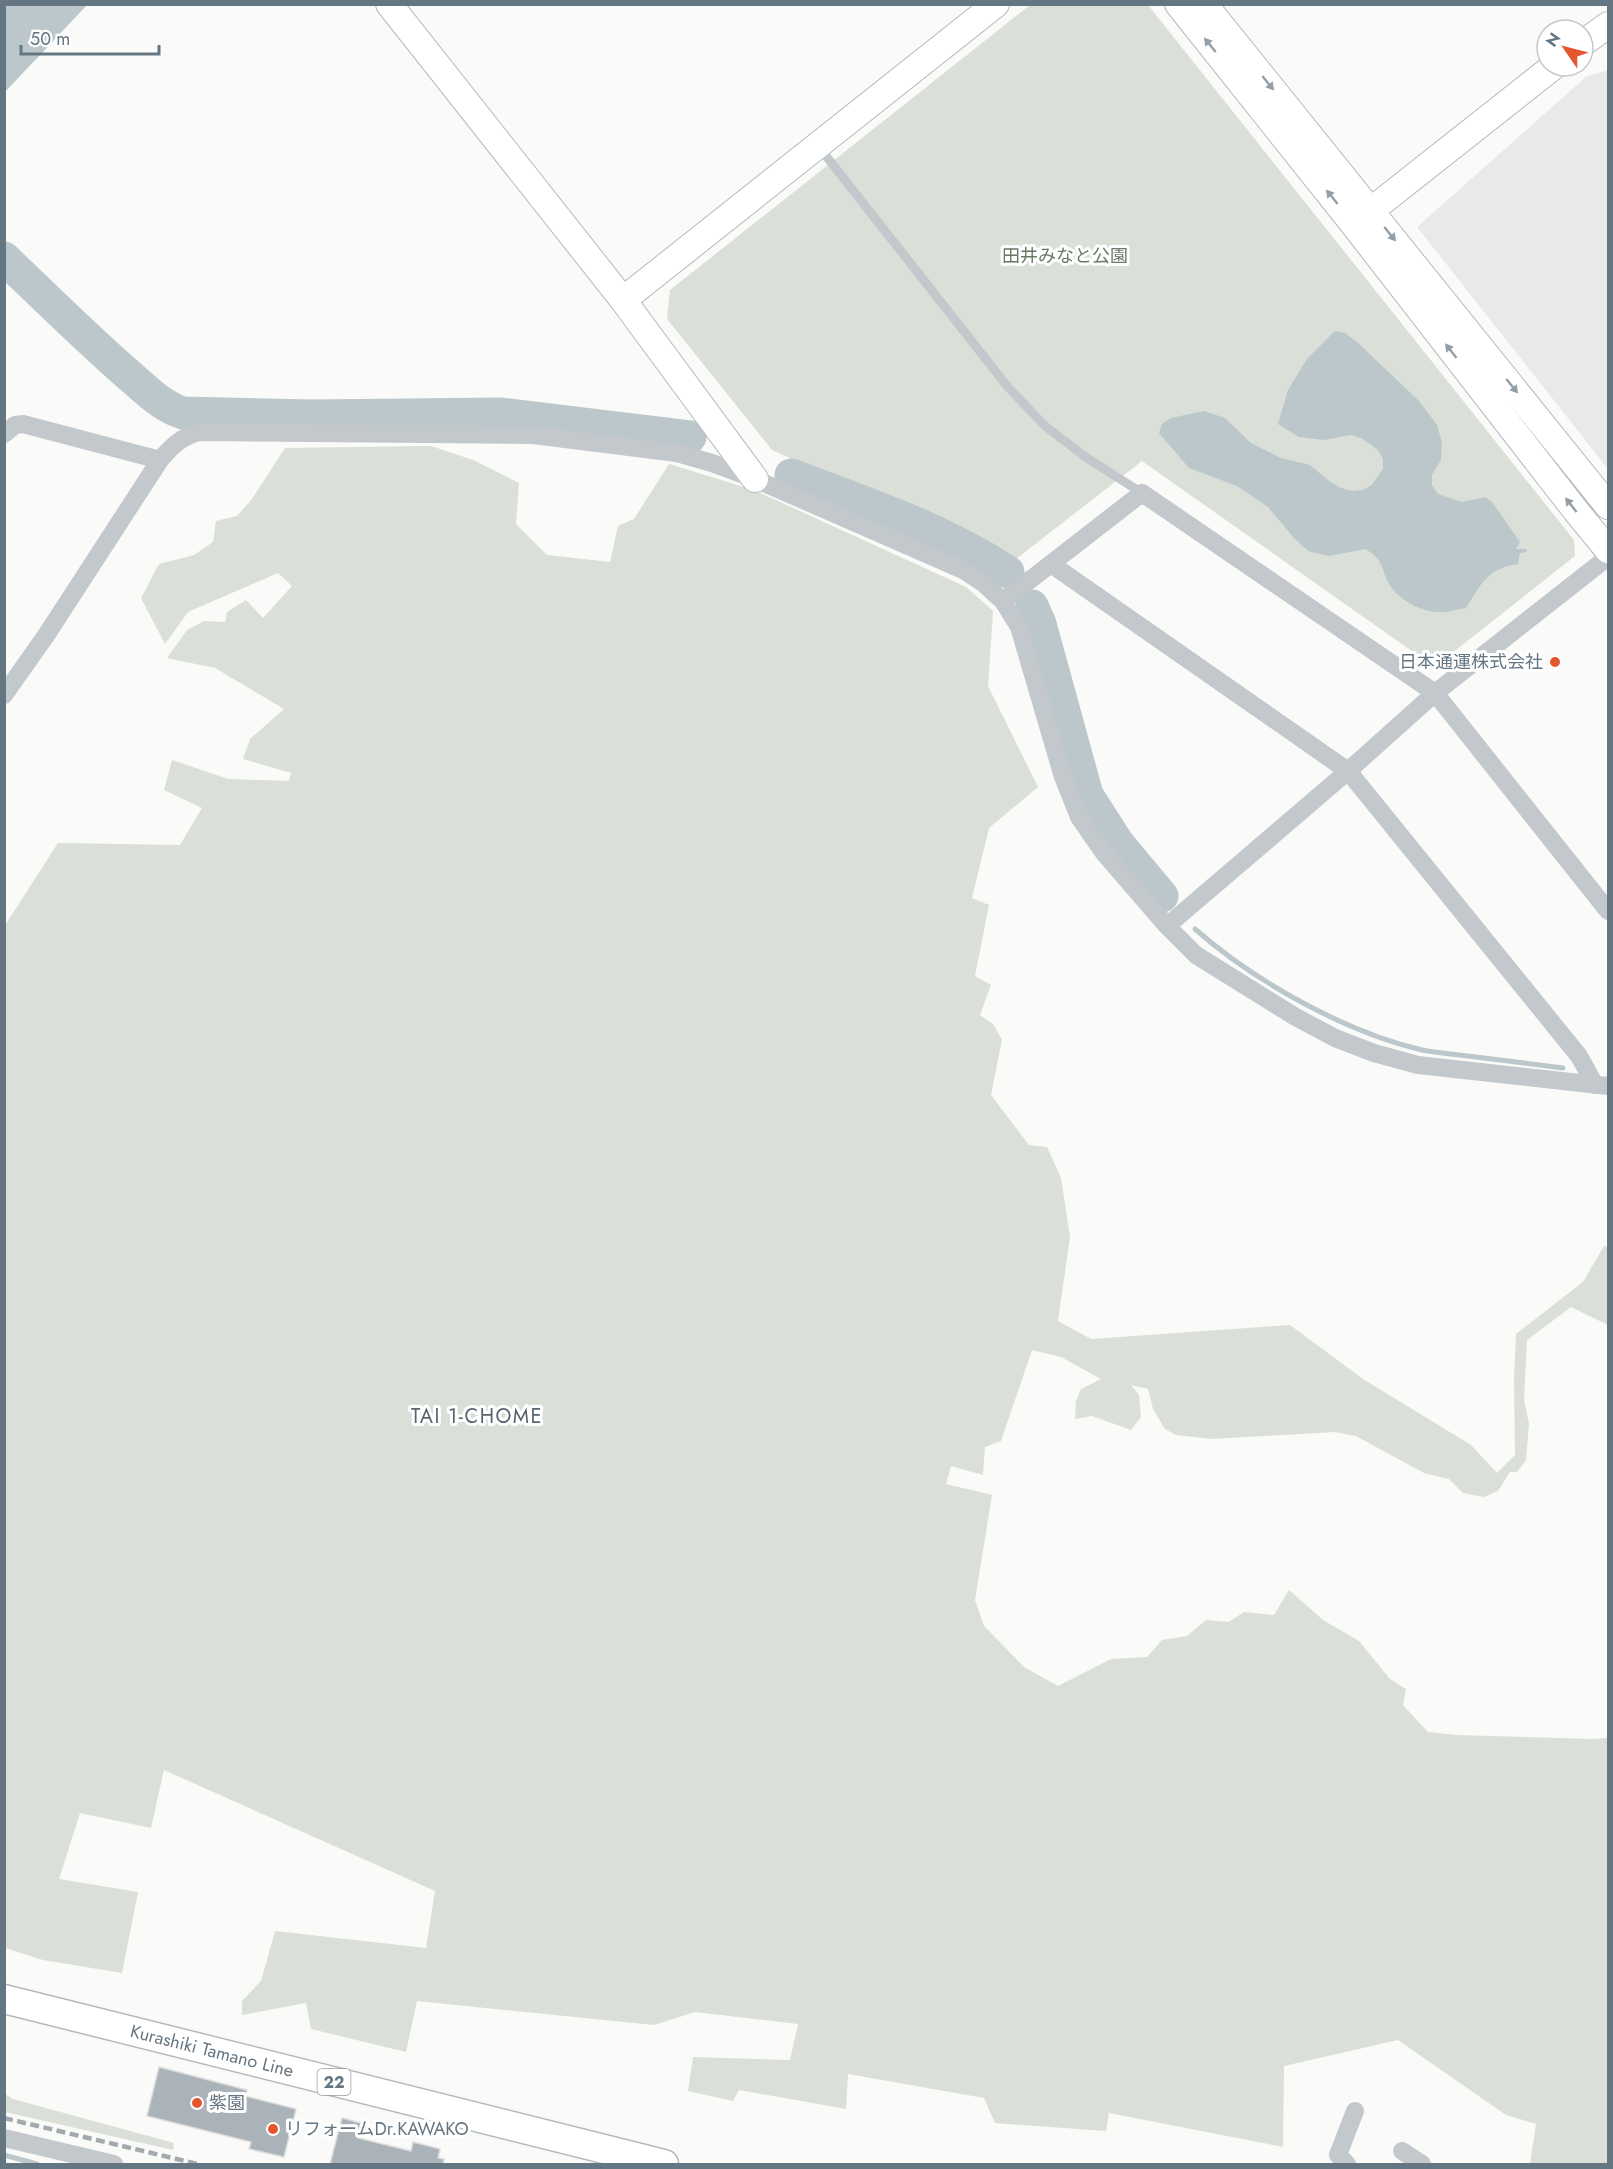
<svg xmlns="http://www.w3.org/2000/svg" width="1613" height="2169" viewBox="0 0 1613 2169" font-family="Jost,'Noto Sans JP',sans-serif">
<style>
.built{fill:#e8e9e9}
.green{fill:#dadfd7}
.water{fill:#bbc7cb}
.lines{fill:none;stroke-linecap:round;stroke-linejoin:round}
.stream{stroke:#bbc7cb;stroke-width:5}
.river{stroke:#bbc7cb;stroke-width:33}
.building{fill:#aab3b9;stroke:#dcdcda;stroke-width:1.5}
.secondary-casing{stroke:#b3babf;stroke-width:28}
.primary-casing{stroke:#b5babe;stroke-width:31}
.lane{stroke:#c3c8cc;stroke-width:9}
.street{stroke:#c3c8cc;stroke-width:18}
.secondary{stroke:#fff;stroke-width:26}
.primary{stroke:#fff;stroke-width:28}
.rail{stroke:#a2aab0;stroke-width:4.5;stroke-dasharray:9 4.5;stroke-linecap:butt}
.oneway{fill:#939fa8}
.poi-dot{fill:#e4572e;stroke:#fff;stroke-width:2}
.labels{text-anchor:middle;stroke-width:6;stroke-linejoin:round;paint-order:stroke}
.shield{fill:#fff;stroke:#939fa8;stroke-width:1.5}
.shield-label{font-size:16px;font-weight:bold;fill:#657683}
.park-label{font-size:18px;fill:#687a64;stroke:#fff}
.poi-label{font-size:18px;fill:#657683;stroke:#fff;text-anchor:start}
.street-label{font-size:18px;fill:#657683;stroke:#fff}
.neighbourhood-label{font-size:20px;letter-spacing:1.5px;fill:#57646e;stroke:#fff}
</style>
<rect width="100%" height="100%" fill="#fafaf8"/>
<!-- built -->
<path class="built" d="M 1608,70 L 1608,469 L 1417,227 L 1587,76 Z"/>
<!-- green -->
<path class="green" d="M 1030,5 L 1148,5 L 1574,540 L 1575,556 L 1442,661 L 1426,661 L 1142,461 L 1012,562 L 974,543 L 790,465 L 790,458 L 772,450 L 667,319 L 670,290 Z
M 431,446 L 473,460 L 519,483 L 516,524 L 547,555 L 610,562 L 618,526 L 634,519 L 669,464 L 754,490 L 966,587 L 993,611 L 988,686 L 1038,787 L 989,828 L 972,898 L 989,905 L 975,976 L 991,985 L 980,1015 L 994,1025 L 1002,1040 L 991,1095 L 1029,1145 L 1047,1147 L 1061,1178 L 1070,1237 L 1058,1321 L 1091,1339 L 1290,1325 L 1363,1379 L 1471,1445 L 1497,1473 L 1515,1455 L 1514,1378 L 1516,1334 L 1583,1282 L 1604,1246 L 1608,1247 L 1608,1325 L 1571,1307 L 1527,1340 L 1524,1400 L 1529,1424 L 1526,1460 L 1517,1472 L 1510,1472 L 1498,1491 L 1484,1497 L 1463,1493 L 1449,1479 L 1424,1473 L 1356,1436 L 1335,1432 L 1212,1439 L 1176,1435 L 1165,1429 L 1153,1409 L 1148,1389 L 1131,1385 L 1139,1395 L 1141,1417 L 1131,1430 L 1092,1416 L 1075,1419 L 1076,1401 L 1081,1389 L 1101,1379 L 1061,1357 L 1032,1350 L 1001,1441 L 985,1447 L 983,1475 L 951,1466 L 946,1484 L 992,1495 L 975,1600 L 984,1626 L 1024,1667 L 1058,1686 L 1111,1659 L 1147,1657 L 1162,1640 L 1187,1636 L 1206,1620 L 1229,1622 L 1244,1612 L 1274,1615 L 1289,1590 L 1323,1620 L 1359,1641 L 1390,1679 L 1406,1689 L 1403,1705 L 1428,1732 L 1456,1735 L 1593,1739 L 1608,1738 L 1608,2164 L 1530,2164 L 1536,2124 L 1506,2115 L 1398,2040 L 1284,2066 L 1283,2147 L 1109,2113 L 1106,2131 L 995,2123 L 984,2098 L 848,2074 L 846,2109 L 739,2090 L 733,2101 L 688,2091 L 693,2057 L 790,2060 L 798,2024 L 695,2012 L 654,2025 L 417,2001 L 406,2052 L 311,2029 L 306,2003 L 242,2015 L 242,2001 L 261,1981 L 275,1931 L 426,1948 L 435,1891 L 164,1770 L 151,1828 L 80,1813 L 59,1879 L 138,1892 L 122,1973 L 43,1960 L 5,1948 L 4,927 L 58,843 L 180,845 L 202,808 L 164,790 L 172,760 L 228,779 L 289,781 L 291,773 L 243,759 L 250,739 L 284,709 L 215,668 L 167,658 L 187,630 L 204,621 L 225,622 L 227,612 L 246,600 L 263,618 L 292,586 L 278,573 L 188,612 L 165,644 L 141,598 L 159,564 L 194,555 L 213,542 L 216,521 L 237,516 L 252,499 L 285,448 Z
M 5,2094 L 13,2099 L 174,2143 L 173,2150 L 5,2112 Z"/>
<!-- water -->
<path class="water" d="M 5,4 L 87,5 L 5,92 L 4,5 Z
M 1335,331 L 1345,333 L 1357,342 L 1419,401 L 1437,425 L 1442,443 L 1441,460 L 1432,475 L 1432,485 L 1438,494 L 1462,502 L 1485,497 L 1492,502 L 1520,542 L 1516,549 L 1526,549 L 1527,552 L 1520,553 L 1518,564 C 1487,569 1481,584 1466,608 C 1457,609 1447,613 1438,612 C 1420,612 1396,598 1388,582 C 1380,565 1383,559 1365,549 L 1329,556 L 1308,551 L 1294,538 L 1268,507 L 1237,486 L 1189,468 L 1159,433 L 1162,424 L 1171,418 L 1204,411 L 1225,418 L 1251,443 L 1281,458 L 1310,465 L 1329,481 L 1341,488 L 1353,491 L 1362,490 L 1372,485 L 1383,469 L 1383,459 L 1378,450 L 1361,438 L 1351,435 L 1324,440 L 1299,437 L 1278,424 L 1288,390 L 1307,359 Z"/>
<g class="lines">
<!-- stream -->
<path class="stream" d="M 1195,929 C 1254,981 1345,1032 1422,1050 C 1437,1053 1453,1054 1468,1056 C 1499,1060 1531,1064 1563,1068
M 4,2155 L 37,2164"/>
<!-- river -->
<path class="river" d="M 4,258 C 44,296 82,334 123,370 C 141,385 160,406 183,413 L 311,416 L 500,414 L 690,437
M 791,475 C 865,503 941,528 1008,572
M 1032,606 L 1040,624 L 1087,795 L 1117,842 L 1162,896"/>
</g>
<!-- building -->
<path class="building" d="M 159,2067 L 247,2090 L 245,2096 L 296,2109 L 284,2157 L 249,2149 L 251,2142 L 147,2116 Z
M 342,2118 L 361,2123 L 358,2138 L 411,2151 L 413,2142 L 440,2149 L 438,2158 L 444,2159 L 443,2164 L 330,2164 Z"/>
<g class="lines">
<!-- secondary casing -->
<g class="secondary-casing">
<path id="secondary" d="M 389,4 L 623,300 L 755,479
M 1178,4 L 1354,225 L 1576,511 L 1608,550
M 1204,4 L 1608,506
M 1583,43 L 1608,25
M 1359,220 L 1554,66
M 623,300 L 996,4"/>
</g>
<!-- primary casing -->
<g class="primary-casing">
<path id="primary" d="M 4,1999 L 664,2164"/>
</g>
<!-- lane -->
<path class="lane" d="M 819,147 L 1007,386 L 1045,426 L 1087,458 L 1142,493"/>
<!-- street -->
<path class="street" d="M 4,434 L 15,425 L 23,424 L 160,460
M 1051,564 L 1348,771 L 1579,1056 L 1595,1085
M 1003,601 L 1142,493 L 1435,693 L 1608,911
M 4,695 L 47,634 L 160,460 C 172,446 180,438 198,432 L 533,435 L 677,453 L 712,463 L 755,479 L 963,570 L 983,583 L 1003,601 L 1019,627 L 1063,777 L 1079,817 L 1104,853 L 1167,926 L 1196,955 L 1294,1016 L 1335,1038 L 1374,1053 L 1418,1065 L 1608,1086
M 1167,926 L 1348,771 L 1435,693 L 1608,557
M 4,2138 L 114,2164
M 1402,2151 L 1422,2164
M 1347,2164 L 1338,2155 L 1355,2111"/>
<!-- secondary -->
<use href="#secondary" class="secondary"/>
<!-- primary -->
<use href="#primary" class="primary"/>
<!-- rail -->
<path class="rail" d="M 4,2118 L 198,2164"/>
</g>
<!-- one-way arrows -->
<defs><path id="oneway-solid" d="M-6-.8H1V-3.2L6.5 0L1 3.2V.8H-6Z" transform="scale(1.5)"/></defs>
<g class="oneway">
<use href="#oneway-solid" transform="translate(1210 45) rotate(-129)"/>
<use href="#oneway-solid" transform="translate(1268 83) rotate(51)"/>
<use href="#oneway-solid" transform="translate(1332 197) rotate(-129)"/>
<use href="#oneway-solid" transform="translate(1390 234) rotate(51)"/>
<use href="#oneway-solid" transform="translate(1451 351) rotate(-128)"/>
<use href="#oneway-solid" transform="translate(1512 386) rotate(51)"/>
<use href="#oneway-solid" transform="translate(1571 505) rotate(-128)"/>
</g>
<!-- markers -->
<g class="poi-dot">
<circle cx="1555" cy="662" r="6"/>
<circle cx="197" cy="2103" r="6"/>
<circle cx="273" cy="2129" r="6"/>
</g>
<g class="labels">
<!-- shield labels -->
<rect class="shield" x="317.5" y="2069" width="33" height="26" rx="4.5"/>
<g class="shield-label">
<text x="334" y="2088">22</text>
</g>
<!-- park labels -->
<g class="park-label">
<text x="1065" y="262">田井みなと公園</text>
</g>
<!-- poi labels -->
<g class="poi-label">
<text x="1543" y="668" text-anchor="end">日本通運株式会社</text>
<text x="209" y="2109">紫園</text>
<text x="285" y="2135">リフォームDr.KAWAKO</text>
</g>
<!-- street labels -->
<g class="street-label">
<text transform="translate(212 2051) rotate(14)" y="6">Kurashiki Tamano Line</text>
</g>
<!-- neighbourhood labels -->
<g class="neighbourhood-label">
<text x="477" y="1423">TAI 1-CHOME</text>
</g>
</g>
<!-- border -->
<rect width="1613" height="2169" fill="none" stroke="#657683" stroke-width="12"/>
<!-- north arrow -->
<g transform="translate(1565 48) rotate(305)"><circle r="28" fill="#ffffff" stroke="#c1c8cd" stroke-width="1.5"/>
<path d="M0-4.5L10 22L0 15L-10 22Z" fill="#e4572e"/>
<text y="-9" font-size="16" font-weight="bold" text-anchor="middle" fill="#657683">N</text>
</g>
<!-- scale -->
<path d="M21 45v9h138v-9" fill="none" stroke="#657683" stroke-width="3"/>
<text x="30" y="45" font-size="18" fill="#657683" stroke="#ffffff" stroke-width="4.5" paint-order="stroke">50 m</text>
</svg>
